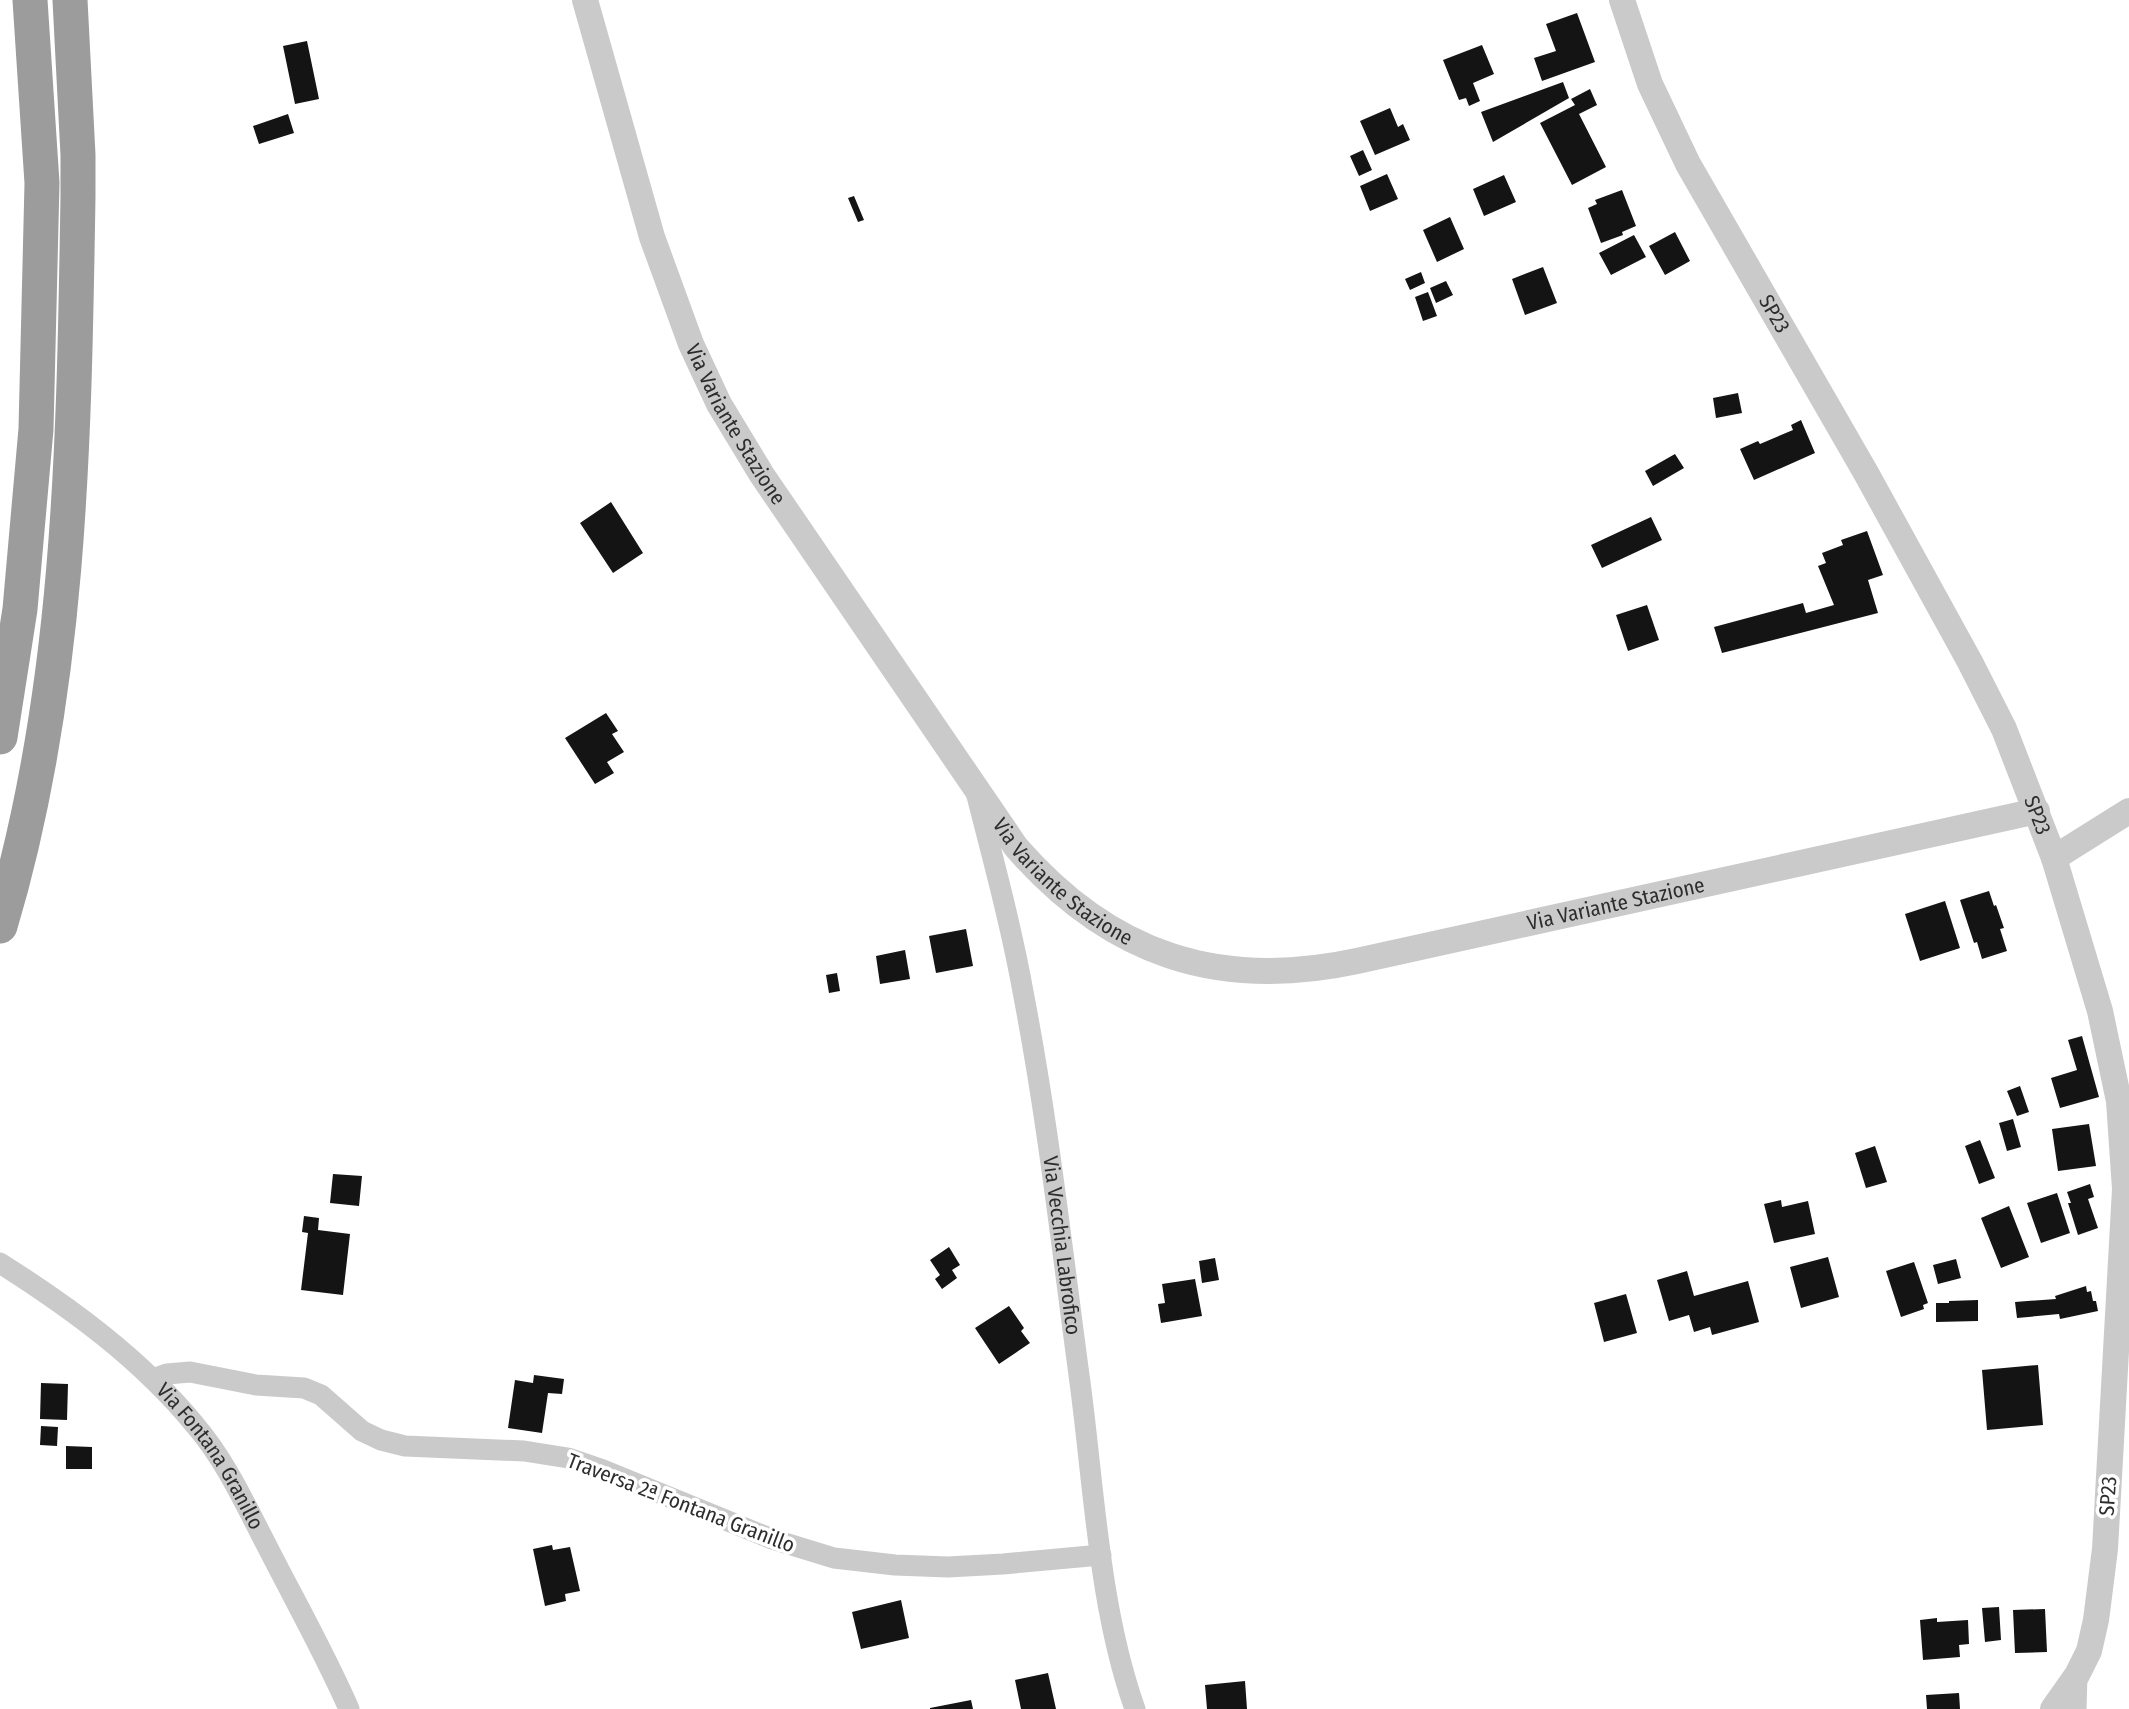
<svg xmlns="http://www.w3.org/2000/svg" width="2129" height="1709" viewBox="0 0 2129 1709" font-family="'Fira Sans Condensed',sans-serif">
<style>
.building{fill:#141414}
.lines{fill:none;stroke-linecap:round;stroke-linejoin:round}
.minor{stroke:#cacaca;stroke-width:21}
.tertiary{stroke:#cacaca;stroke-width:26}
.trunk{stroke:#9c9c9c;stroke-width:35}
.labels{text-anchor:middle;stroke-width:7;stroke-linejoin:round;paint-order:stroke}
.street-label{font-size:21px;fill:#2d2d2d;stroke:#fff}
</style>
<rect width="100%" height="100%" fill="#fff"/>
<!-- building -->
<path class="building" d="M 1577,13 L 1595,62 L 1542,81 L 1534,58 L 1556,51 L 1546,24 Z
M 307,41 L 319,99 L 295,104 L 283,46 Z
M 1482,45 L 1494,74 L 1473,83 L 1480,101 L 1469,106 L 1466,98 L 1459,100 L 1443,60 Z
M 1563,82 L 1569,98 L 1493,142 L 1481,112 Z
M 1590,89 L 1597,105 L 1579,114 L 1606,167 L 1572,185 L 1540,123 L 1575,105 L 1571,99 Z
M 1390,108 L 1398,127 L 1403,124 L 1410,140 L 1375,155 L 1360,121 Z
M 288,114 L 294,133 L 259,144 L 253,126 Z
M 1363,150 L 1372,170 L 1359,176 L 1350,156 Z
M 1387,174 L 1398,199 L 1370,211 L 1360,186 Z
M 1504,175 L 1516,202 L 1484,216 L 1473,189 Z
M 1622,190 L 1636,226 L 1622,232 L 1623,235 L 1601,243 L 1588,208 L 1597,204 L 1595,200 Z
M 854,196 L 864,220 L 858,222 L 848,198 Z
M 1450,217 L 1464,249 L 1437,262 L 1423,230 Z
M 1675,232 L 1690,261 L 1665,275 L 1649,246 Z
M 1634,235 L 1646,257 L 1611,275 L 1599,253 Z
M 1543,267 L 1557,303 L 1525,315 L 1512,279 Z
M 1421,272 L 1425,283 L 1410,290 L 1405,279 Z
M 1446,281 L 1453,295 L 1436,303 L 1430,288 Z
M 1428,292 L 1437,316 L 1423,321 L 1415,297 Z
M 1738,393 L 1742,413 L 1716,418 L 1713,398 Z
M 1801,420 L 1815,453 L 1754,480 L 1740,449 L 1758,441 L 1760,444 L 1793,430 L 1791,425 Z
M 1675,454 L 1684,468 L 1653,486 L 1645,471 Z
M 611,502 L 643,553 L 613,573 L 580,523 Z
M 1651,517 L 1662,540 L 1602,568 L 1591,545 Z
M 1867,531 L 1883,575 L 1868,580 L 1878,613 L 1722,653 L 1714,627 L 1803,603 L 1806,613 L 1834,605 L 1818,566 L 1826,563 L 1822,553 L 1843,545 L 1841,540 Z
M 1647,605 L 1659,640 L 1628,651 L 1616,615 Z
M 606,713 L 618,731 L 612,734 L 624,752 L 607,762 L 614,773 L 595,784 L 565,738 Z
M 1989,891 L 1994,906 L 1996,905 L 2004,928 L 2000,929 L 2007,951 L 1982,959 L 1977,942 L 1974,943 L 1960,900 Z
M 1945,901 L 1960,948 L 1920,961 L 1905,914 Z
M 966,929 L 973,966 L 936,973 L 929,936 Z
M 905,950 L 910,979 L 880,984 L 876,956 Z
M 837,973 L 840,991 L 829,993 L 826,975 Z
M 2082,1036 L 2099,1097 L 2060,1108 L 2051,1078 L 2077,1070 L 2068,1040 Z
M 2020,1086 L 2029,1112 L 2017,1116 L 2007,1091 Z
M 2013,1119 L 2021,1147 L 2007,1151 L 1999,1123 Z
M 2089,1124 L 2096,1166 L 2058,1171 L 2052,1129 Z
M 1980,1140 L 1995,1178 L 1979,1184 L 1965,1146 Z
M 1875,1146 L 1887,1182 L 1866,1188 L 1855,1153 Z
M 333,1174 L 362,1176 L 359,1206 L 330,1203 Z
M 2090,1184 L 2094,1197 L 2088,1199 L 2098,1228 L 2078,1235 L 2068,1203 L 2071,1203 L 2067,1192 Z
M 2057,1193 L 2070,1233 L 2041,1243 L 2027,1203 Z
M 1781,1200 L 1782,1207 L 1808,1201 L 1815,1234 L 1774,1243 L 1764,1204 Z
M 2009,1206 L 2029,1257 L 2001,1268 L 1981,1218 Z
M 304,1216 L 319,1218 L 318,1230 L 350,1234 L 343,1295 L 301,1290 L 308,1233 L 302,1232 Z
M 949,1247 L 960,1265 L 952,1270 L 957,1278 L 942,1289 L 935,1279 L 940,1275 L 930,1260 Z
M 1828,1257 L 1839,1297 L 1801,1308 L 1790,1267 Z
M 1215,1258 L 1219,1280 L 1202,1283 L 1199,1261 Z
M 1956,1259 L 1961,1278 L 1938,1284 L 1933,1265 Z
M 1914,1262 L 1928,1303 L 1923,1305 L 1924,1309 L 1901,1317 L 1886,1271 Z
M 1687,1271 L 1694,1296 L 1748,1281 L 1759,1322 L 1712,1335 L 1710,1327 L 1694,1332 L 1689,1315 L 1669,1321 L 1657,1280 Z
M 1195,1279 L 1202,1316 L 1161,1323 L 1158,1304 L 1165,1303 L 1162,1284 Z
M 2086,1286 L 2087,1292 L 2091,1291 L 2093,1301 L 2096,1301 L 2098,1311 L 2060,1319 L 2059,1314 L 2017,1318 L 2015,1302 L 2056,1299 L 2055,1296 Z
M 1626,1294 L 1637,1333 L 1604,1342 L 1594,1303 Z
M 1978,1300 L 1978,1321 L 1936,1322 L 1936,1303 L 1949,1303 L 1949,1301 Z
M 1009,1306 L 1024,1328 L 1021,1331 L 1030,1343 L 999,1364 L 975,1328 Z
M 2038,1365 L 2043,1425 L 1987,1430 L 1982,1370 Z
M 534,1375 L 564,1379 L 562,1394 L 548,1393 L 542,1433 L 508,1428 L 515,1380 L 533,1383 Z
M 41,1383 L 68,1384 L 67,1420 L 40,1419 Z
M 41,1426 L 58,1427 L 57,1446 L 40,1445 Z
M 66,1446 L 92,1447 L 92,1469 L 66,1469 Z
M 552,1545 L 553,1550 L 570,1547 L 580,1591 L 565,1594 L 566,1601 L 545,1606 L 533,1549 Z
M 901,1600 L 909,1638 L 861,1649 L 852,1612 Z
M 1999,1607 L 2001,1640 L 1985,1642 L 1982,1608 Z
M 2045,1609 L 2047,1652 L 2015,1653 L 2013,1610 Z
M 1937,1618 L 1937,1622 L 1968,1620 L 1969,1644 L 1959,1645 L 1960,1657 L 1923,1660 L 1920,1620 Z
M 1048,1673 L 1056,1709 L 1021,1709 L 1015,1680 Z
M 1245,1681 L 1247,1709 L 1207,1709 L 1205,1685 Z
M 1959,1693 L 1960,1709 L 1927,1709 L 1926,1695 Z
M 971,1700 L 973,1709 L 930,1709 L 930,1708 Z"/>
<g class="lines">
<!-- minor -->
<g class="minor">
<path id="s1" d="M 977,796 C 994,863 1012,929 1024,997 C 1048,1122 1062,1249 1079,1375 C 1094,1483 1098,1605 1135,1709"/>
<path id="s2" d="M 0,1263 C 71,1308 141,1359 195,1425 C 226,1461 246,1506 268,1548 C 295,1601 325,1654 349,1709"/>
<path d="M 153,1379 L 167,1374 L 190,1372 L 256,1385 L 304,1388 L 321,1395 L 362,1431 L 381,1440 L 405,1446 L 524,1451 L 568,1458 L 603,1470 L 772,1539 L 834,1558 L 895,1565 L 948,1567 L 1003,1564 L 1101,1555"/>
<path d="M 2076,1709 L 2077,1675"/>
</g>
<!-- tertiary -->
<g class="tertiary">
<path id="s3" d="M 585,0 L 652,237 L 691,344 L 719,404 L 762,475 L 1016,847 C 1109,954 1218,991 1357,961 L 2037,811"/>
<path id="s4" d="M 1622,0 L 1650,84 L 1688,164 L 1866,473 L 1970,662 L 2004,729 L 2054,858 L 2100,1011 L 2119,1101 L 2125,1189 L 2105,1549 L 2096,1620 L 2089,1651 L 2077,1675 L 2053,1709"/>
<path d="M 2054,858 L 2129,811"/>
</g>
<!-- trunk -->
<path class="trunk" d="M 0,737 L 20,609 L 36,429 L 42,183 L 30,0
M 0,926 C 71,689 74,441 78,196 L 78,155 L 70,0"/>
</g>
<g class="labels">
<!-- street labels -->
<g class="street-label">
<text dy="7" stroke="none"><textPath href="#s4" startOffset="350">SP23</textPath></text>
<text dy="7" stroke="none"><textPath href="#s3" startOffset="452">Via Variante Stazione</textPath></text>
<text dy="7" stroke="none"><textPath href="#s4" startOffset="917">SP23</textPath></text>
<text dy="7" stroke="none"><textPath href="#s3" startOffset="1018">Via Variante Stazione</textPath></text>
<text dy="7" stroke="none"><textPath href="#s3" startOffset="1605">Via Variante Stazione</textPath></text>
<text dy="7" stroke="none"><textPath href="#s1" startOffset="458">Via Vecchia Labrofico</textPath></text>
<text dy="7" stroke="none"><textPath href="#s2" startOffset="289">Via Fontana Granillo</textPath></text>
<text transform="translate(2108 1496) rotate(-86)" y="7">SP23</text>
<text transform="translate(681 1503) rotate(21)" y="7">Traversa 2ª Fontana Granillo</text>
</g>
</g>
</svg>
